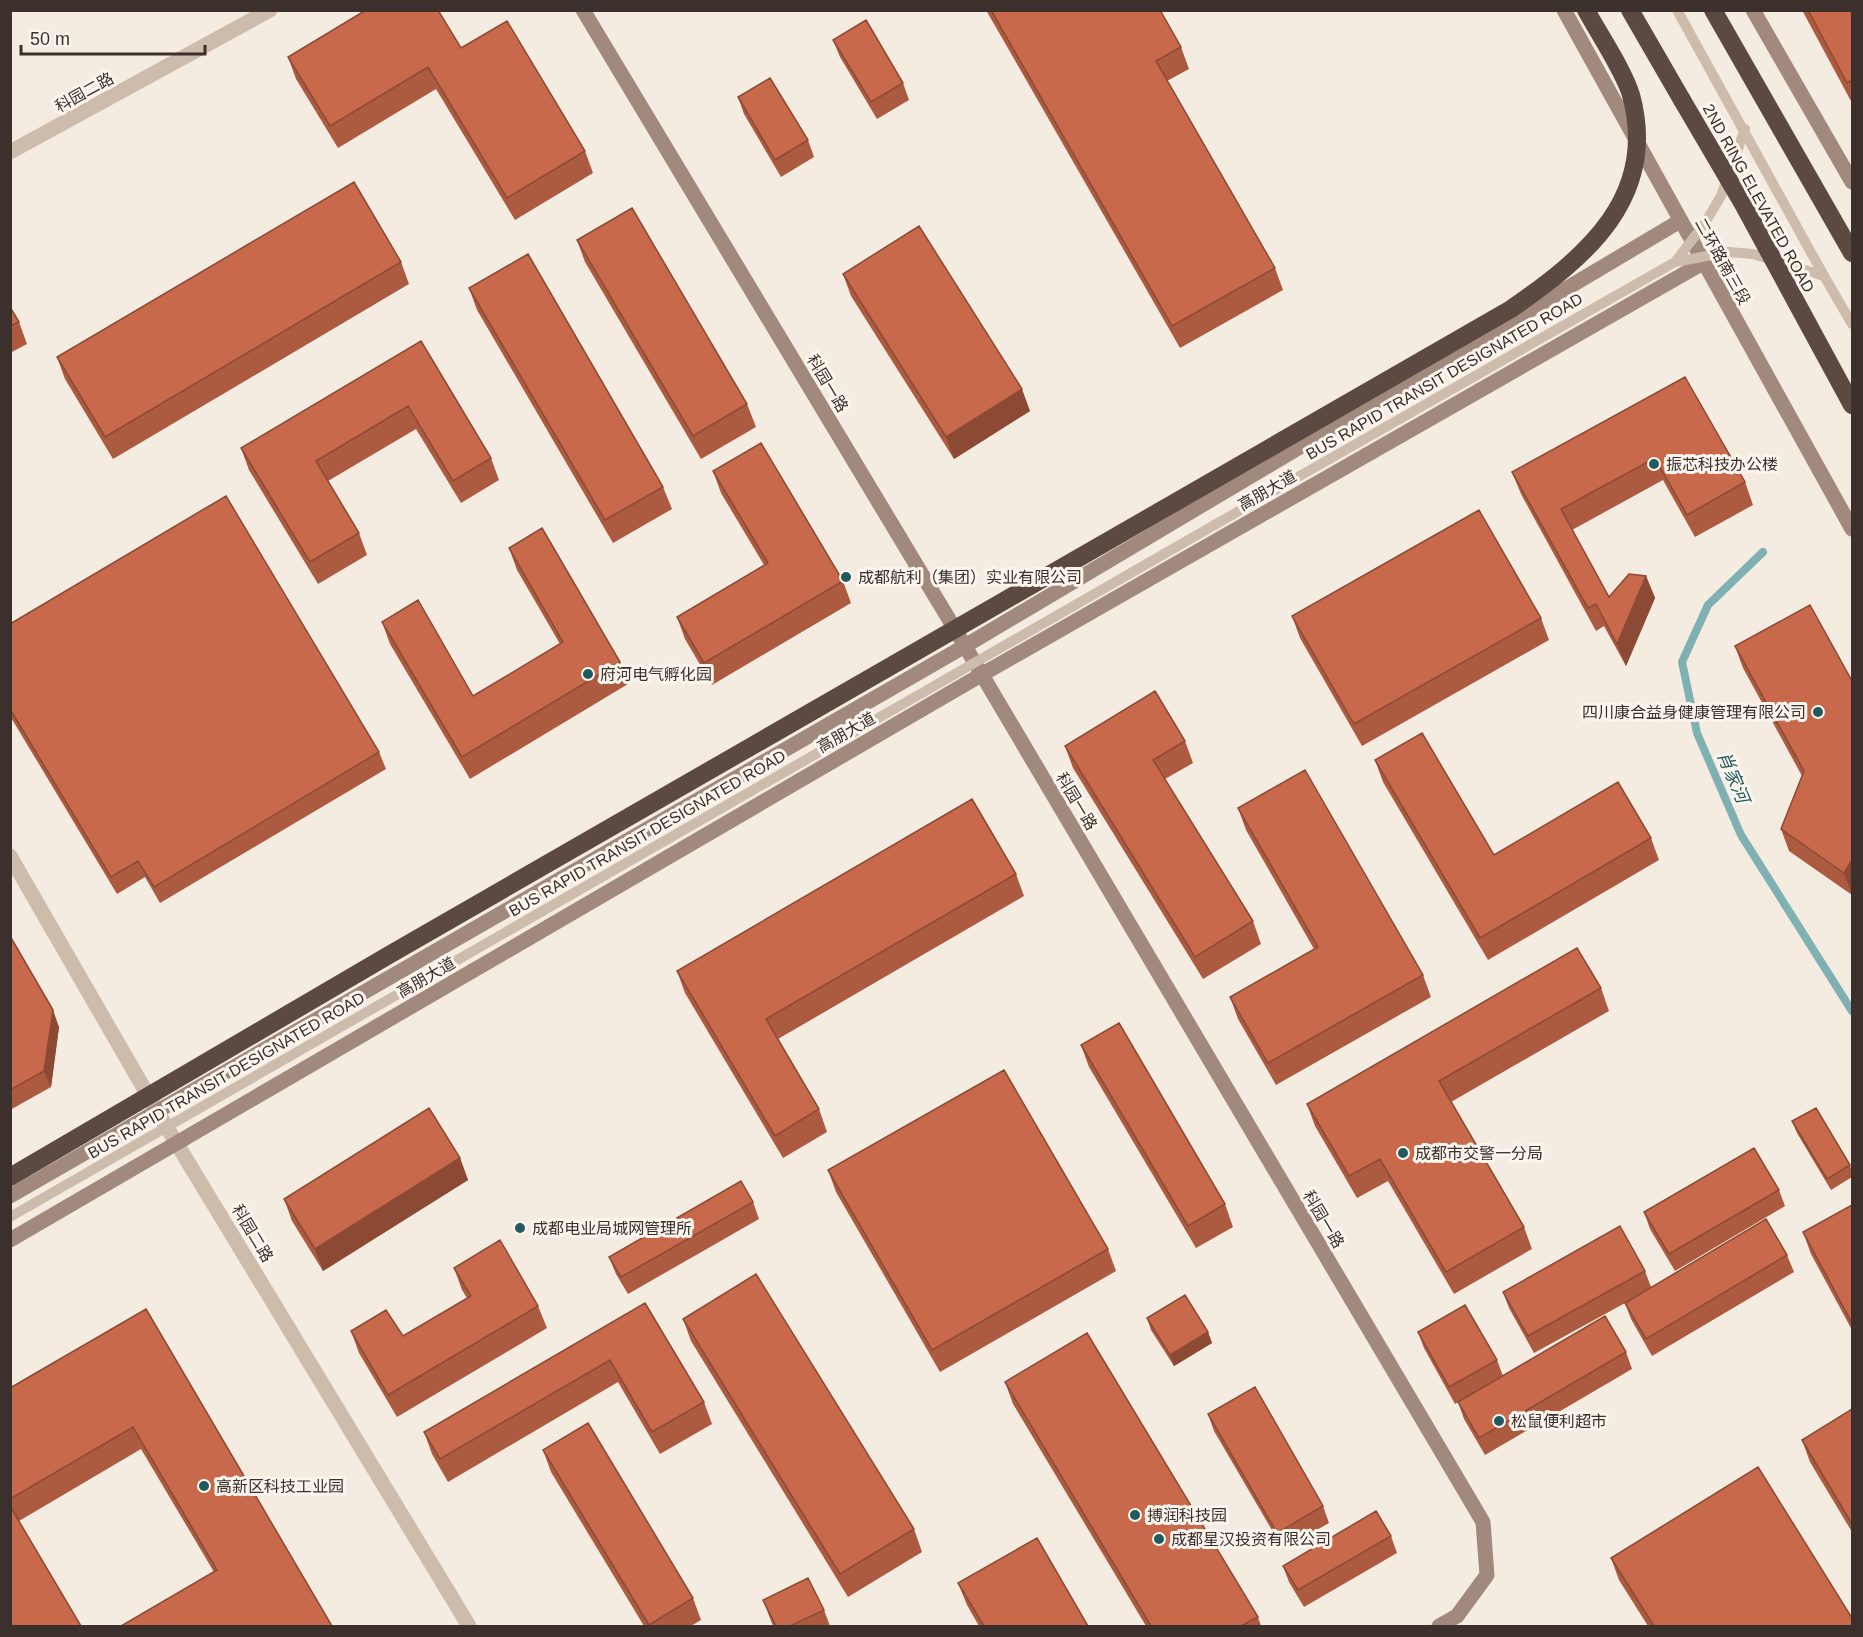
<svg xmlns="http://www.w3.org/2000/svg" width="1863" height="1637" viewBox="0 0 1863 1637" font-family="Helvetica,'Noto Sans SC',sans-serif">
<style>
.lines{fill:none;stroke-linecap:round;stroke-linejoin:round}
.stream{stroke:#7fb0b2;stroke-width:8}
.lane{stroke:#cdbbac;stroke-width:10}
.street{stroke:#cdbbac;stroke-width:15}
.secondary{stroke:#a18a7d;stroke-width:15}
.highway{stroke:#5c4a42;stroke-width:18}
.lane-bridge{stroke:#cdbbac;stroke-width:10}
.highway-bridge{stroke:#5c4a42;stroke-width:18}
.wall{fill:#ac5a40}
.shaded-wall{fill:#8c4a34}
.building{fill:#c8694b;stroke:#8c4a34;stroke-width:1.5}
.poi-dot{fill:#1f5a5e;stroke:#fbf5ee;stroke-width:2}
.labels{text-anchor:middle;stroke-width:6;stroke-linejoin:round;paint-order:stroke}
.street-label{font-size:16px;fill:#3b302b;stroke:#fbf5ee}
.poi-label{font-size:16px;fill:#3b302b;stroke:#fbf5ee;text-anchor:start}
.water-label{font-size:18px;font-style:italic;fill:#1f5a5e;stroke:#fbf5ee}
</style>
<rect width="100%" height="100%" fill="#f4ebe1"/>
<g class="lines">
<!-- stream -->
<path class="stream" d="M 1763,552 L 1708,605 L 1682,662 L 1697,733 L 1741,835 L 1852,1011"/>
<!-- lane -->
<path class="lane" d="M 1677,10 L 1824,276
M 1291,481 L 1675,262"/>
<!-- street -->
<path class="street" d="M 10,152 L 270,10
M 10,856 L 157,1111 L 469,1626"/>
<!-- secondary -->
<path class="secondary" d="M 583,10 L 965,646 L 1483,1522 L 1487,1575 L 1457,1616 L 1439,1626
M 1564,10 L 1852,529
M 1753,10 L 1852,182
M 10,1196 L 965,646 L 1680,221
M 10,1240 L 981,675 L 1703,263"/>
<!-- highway -->
<path class="highway" d="M 1630,10 L 1682,100
M 1713,10 L 1852,253"/>
<!-- lane-bridge -->
<path class="lane-bridge" d="M 1675,262 L 1728,252 L 1753,254 L 1824,276 L 1852,324
M 1675,262 L 1705,223 L 1721,196 L 1745,129
M 10,1217 L 1291,481"/>
<!-- highway-bridge -->
<path class="highway-bridge" d="M 1682,100 L 1743,204 L 1852,405
M 10,1177 L 389,955 L 1511,309 C 1586,257 1659,197 1631,95 C 1624,71 1599,34 1586,10"/>
</g>
<!-- wall -->
<path class="wall" d="M 986,10 L 1160,10 L 1181,47 L 1189,69 L 1167,81 L 1275,268 L 1283,290 L 1180,348 Z
M 1802,10 L 1852,10 L 1852,103 Z
M 833,40 L 903,83 L 909,100 L 877,119 L 840,57 Z
M 461,48 L 585,151 L 593,173 L 515,220 L 436,89 L 338,148 L 296,79 L 288,57 Z
M 738,97 L 808,140 L 814,157 L 781,177 L 744,114 Z
M 577,240 L 747,404 L 756,427 L 701,459 L 585,262 Z
M 401,262 L 409,284 L 113,459 L 65,379 L 57,357 Z
M 843,274 L 1030,411 L 954,459 L 851,296 Z
M 469,288 L 663,487 L 672,509 L 613,543 L 477,310 Z
M 10,307 L 19,322 L 27,344 L 10,353 Z
M 421,341 L 491,458 L 499,480 L 461,503 L 416,429 L 328,481 L 359,533 L 367,555 L 318,584 L 249,470 L 241,448 Z
M 1685,377 L 1745,482 L 1753,505 L 1695,537 L 1663,480 L 1572,530 L 1609,597 L 1646,576 L 1655,598 L 1626,666 L 1604,626 L 1596,631 L 1521,494 L 1512,472 Z
M 713,471 L 843,581 L 851,603 L 712,685 L 685,639 L 677,617 L 764,565 L 721,493 Z
M 509,548 L 620,662 L 628,684 L 470,779 L 390,644 L 382,622 L 473,696 L 560,644 L 517,570 Z
M 1810,605 L 1852,895 L 1789,851 L 1781,829 L 1802,776 L 1743,668 L 1735,646 Z
M 1292,616 L 1541,618 L 1549,640 L 1362,746 L 1300,638 Z
M 10,624 L 379,752 L 386,769 L 160,903 L 145,877 L 117,894 L 10,716 Z
M 1185,741 L 1193,763 L 1165,779 L 1253,921 L 1261,944 L 1203,979 L 1073,768 L 1065,746 Z
M 1375,760 L 1494,855 L 1651,838 L 1659,860 L 1488,960 L 1383,782 Z
M 1238,808 L 1423,975 L 1431,997 L 1276,1085 L 1238,1019 L 1230,997 L 1314,949 L 1246,830 Z
M 1016,874 L 1024,896 L 778,1039 L 819,1109 L 827,1132 L 783,1158 L 685,993 L 677,971 Z
M 10,936 L 59,1027 L 51,1087 L 10,1110 Z
M 1601,988 L 1609,1011 L 1451,1102 L 1524,1227 L 1532,1249 L 1454,1294 L 1388,1181 L 1357,1198 L 1315,1126 L 1307,1104 Z
M 1081,1045 L 1225,1204 L 1233,1227 L 1196,1248 L 1089,1067 Z
M 1792,1121 L 1850,1165 L 1852,1172 L 1852,1177 L 1831,1190 L 1797,1133 Z
M 460,1158 L 468,1180 L 323,1271 L 292,1221 L 284,1199 Z
M 828,1170 L 1108,1249 L 1116,1271 L 940,1372 L 836,1192 Z
M 1779,1190 L 1785,1206 L 1675,1271 L 1650,1229 L 1644,1212 Z
M 753,1202 L 759,1219 L 628,1294 L 616,1274 L 609,1257 Z
M 1852,1205 L 1852,1330 L 1811,1254 L 1803,1232 Z
M 1787,1255 L 1794,1272 L 1652,1356 L 1631,1319 L 1625,1303 L 1534,1353 L 1509,1308 L 1503,1292 L 1645,1271 L 1651,1287 Z
M 454,1268 L 538,1306 L 547,1328 L 397,1417 L 359,1353 L 351,1331 L 403,1336 L 467,1298 L 462,1290 Z
M 645,1303 L 704,1402 L 712,1424 L 660,1454 L 618,1382 L 448,1482 L 432,1454 L 424,1432 Z
M 146,1309 L 332,1626 L 214,1572 L 141,1449 L 19,1521 L 10,1626 L 10,1388 Z
M 1147,1318 L 1208,1332 L 1212,1343 L 1174,1366 L 1151,1330 Z
M 683,1319 L 914,1529 L 922,1552 L 848,1597 L 691,1341 Z
M 1418,1332 L 1497,1360 L 1503,1376 L 1626,1352 L 1632,1369 L 1485,1455 L 1464,1419 L 1458,1402 L 1471,1395 L 1455,1404 L 1424,1348 Z
M 1005,1382 L 1258,1617 L 1261,1626 L 1146,1626 L 1013,1404 Z
M 1852,1409 L 1852,1532 L 1810,1462 L 1802,1440 Z
M 1208,1414 L 1323,1506 L 1329,1523 L 1283,1549 L 1214,1431 Z
M 543,1450 L 693,1598 L 701,1620 L 691,1626 L 644,1626 L 551,1472 Z
M 1391,1536 L 1397,1553 L 1304,1607 L 1289,1582 L 1283,1566 Z
M 1611,1558 L 1852,1626 L 1648,1626 L 1619,1580 Z
M 958,1583 L 1088,1626 L 979,1626 L 967,1605 Z
M 763,1600 L 824,1610 L 830,1626 L 773,1626 Z"/>
<!-- shaded-wall -->
<path class="shaded-wall" d="M 1022,389 L 1030,411 L 954,459 L 946,437 Z
M 1646,576 L 1655,598 L 1626,666 L 1617,644 Z
M 1852,860 L 1852,895 L 1844,873 Z
M 53,1010 L 59,1027 L 51,1087 L 44,1071 Z
M 460,1158 L 468,1180 L 323,1271 L 315,1249 Z
M 1208,1332 L 1212,1343 L 1174,1366 L 1170,1355 Z"/>
<!-- building -->
<path class="building" d="M 366,10 L 438,10 L 461,48 L 507,21 L 585,151 L 507,198 L 428,67 L 330,126 L 288,57 Z
M 991,10 L 1160,10 L 1181,47 L 1156,61 L 1275,268 L 1172,326 Z
M 1808,10 L 1852,10 L 1852,80 L 1847,83 Z
M 866,20 L 903,83 L 871,102 L 833,40 Z
M 770,78 L 808,140 L 775,160 L 738,97 Z
M 354,182 L 401,262 L 105,437 L 57,357 Z
M 632,208 L 747,404 L 693,436 L 577,240 Z
M 919,226 L 1022,389 L 946,437 L 843,274 Z
M 528,254 L 663,487 L 605,520 L 469,288 Z
M 10,307 L 19,322 L 10,326 Z
M 421,341 L 491,458 L 453,481 L 408,406 L 316,461 L 359,533 L 310,562 L 241,448 Z
M 1685,377 L 1745,482 L 1687,515 L 1655,458 L 1561,509 L 1609,597 L 1629,574 L 1646,576 L 1617,644 L 1596,604 L 1588,608 L 1512,472 Z
M 761,443 L 843,581 L 704,663 L 677,617 L 768,563 L 713,471 Z
M 226,496 L 379,752 L 154,887 L 138,861 L 111,877 L 10,709 L 10,624 Z
M 1479,510 L 1541,618 L 1354,724 L 1292,616 Z
M 542,528 L 620,662 L 462,757 L 382,622 L 418,600 L 473,696 L 563,642 L 509,548 Z
M 1810,605 L 1852,681 L 1852,860 L 1844,873 L 1781,829 L 1804,771 L 1735,646 Z
M 1155,691 L 1185,741 L 1153,760 L 1253,921 L 1195,957 L 1065,746 Z
M 1422,733 L 1494,855 L 1618,782 L 1651,838 L 1480,938 L 1375,760 Z
M 1305,770 L 1423,975 L 1268,1063 L 1230,997 L 1318,947 L 1238,808 Z
M 972,799 L 1016,874 L 766,1019 L 819,1109 L 775,1136 L 677,971 Z
M 10,936 L 53,1010 L 44,1071 L 10,1090 Z
M 1577,948 L 1601,988 L 1439,1081 L 1524,1227 L 1446,1272 L 1380,1159 L 1349,1176 L 1307,1104 Z
M 1119,1023 L 1225,1204 L 1188,1226 L 1081,1045 Z
M 1004,1070 L 1108,1249 L 932,1350 L 828,1170 Z
M 429,1108 L 460,1158 L 315,1249 L 284,1199 Z
M 1816,1108 L 1850,1165 L 1827,1179 L 1792,1121 Z
M 1754,1148 L 1779,1190 L 1669,1254 L 1644,1212 Z
M 741,1181 L 753,1202 L 621,1277 L 609,1257 Z
M 1852,1205 L 1852,1323 L 1803,1232 Z
M 1766,1219 L 1787,1255 L 1646,1339 L 1625,1303 Z
M 1620,1226 L 1645,1271 L 1528,1336 L 1503,1292 Z
M 500,1240 L 538,1306 L 388,1395 L 351,1331 L 386,1310 L 403,1336 L 471,1296 L 454,1268 Z
M 756,1274 L 914,1529 L 840,1574 L 683,1319 Z
M 1185,1295 L 1208,1332 L 1170,1355 L 1147,1318 Z
M 645,1303 L 704,1402 L 652,1432 L 610,1360 L 440,1459 L 424,1432 Z
M 1465,1305 L 1497,1360 L 1449,1387 L 1418,1332 Z
M 146,1309 L 332,1626 L 121,1626 L 217,1570 L 133,1427 L 10,1499 L 10,1388 Z
M 1605,1316 L 1626,1352 L 1479,1438 L 1458,1402 Z
M 1087,1333 L 1258,1617 L 1241,1626 L 1151,1626 L 1005,1382 Z
M 1255,1387 L 1323,1506 L 1277,1533 L 1208,1414 Z
M 1852,1409 L 1852,1524 L 1802,1440 Z
M 588,1423 L 693,1598 L 649,1625 L 543,1450 Z
M 1758,1467 L 1852,1618 L 1852,1626 L 1654,1626 L 1611,1558 Z
M 10,1506 L 81,1626 L 10,1626 Z
M 1376,1511 L 1391,1536 L 1298,1590 L 1283,1566 Z
M 1037,1538 L 1088,1626 L 984,1626 L 958,1583 Z
M 808,1578 L 824,1610 L 790,1626 L 776,1626 L 763,1600 Z"/>
<!-- markers -->
<g class="poi-dot">
<circle cx="1654" cy="464" r="6"/>
<circle cx="846" cy="577" r="6"/>
<circle cx="588" cy="674" r="6"/>
<circle cx="1818" cy="712" r="6"/>
<circle cx="1403" cy="1153" r="6"/>
<circle cx="520" cy="1228" r="6"/>
<circle cx="1499" cy="1421" r="6"/>
<circle cx="204" cy="1486" r="6"/>
<circle cx="1135" cy="1515" r="6"/>
<circle cx="1159" cy="1539" r="6"/>
</g>
<g class="labels">
<!-- street labels -->
<g class="street-label">
<text transform="translate(84 92) rotate(-29)" y="6">科园二路</text>
<text transform="translate(1759 198) rotate(61)" y="6">2ND RING ELEVATED ROAD</text>
<text transform="translate(1723 261) rotate(61)" y="6">二环路南三段</text>
<text transform="translate(1444 376) rotate(-30)" y="6">BUS RAPID TRANSIT DESIGNATED ROAD</text>
<text transform="translate(828 383) rotate(59)" y="6">科园一路</text>
<text transform="translate(1267 490) rotate(-30)" y="6">高朋大道</text>
<text transform="translate(846 732) rotate(-30)" y="6">高朋大道</text>
<text transform="translate(1077 801) rotate(59)" y="6">科园一路</text>
<text transform="translate(647 833) rotate(-30)" y="6">BUS RAPID TRANSIT DESIGNATED ROAD</text>
<text transform="translate(426 977) rotate(-30)" y="6">高朋大道</text>
<text transform="translate(226 1075) rotate(-30)" y="6">BUS RAPID TRANSIT DESIGNATED ROAD</text>
<text transform="translate(1324 1219) rotate(59)" y="6">科园一路</text>
<text transform="translate(253 1233) rotate(59)" y="6">科园二路</text>
</g>
<!-- poi labels -->
<g class="poi-label">
<text x="1666" y="470">振芯科技办公楼</text>
<text x="858" y="583">成都航利（集团）实业有限公司</text>
<text x="600" y="680">府河电气孵化园</text>
<text x="1806" y="718" text-anchor="end">四川康合益身健康管理有限公司</text>
<text x="1415" y="1159">成都市交警一分局</text>
<text x="532" y="1234">成都电业局城网管理所</text>
<text x="1511" y="1427">松鼠便利超市</text>
<text x="216" y="1492">高新区科技工业园</text>
<text x="1147" y="1521">搏润科技园</text>
<text x="1171" y="1545">成都星汉投资有限公司</text>
</g>
<!-- water labels -->
<g class="water-label">
<text transform="translate(1733 777) rotate(67)" y="6">肖家河</text>
</g>
</g>
<!-- border -->
<rect width="1863" height="1637" fill="none" stroke="#3b302b" stroke-width="24"/>
<!-- scale -->
<path d="M21 45v9h184v-9" fill="none" stroke="#3b302b" stroke-width="3"/>
<text x="30" y="45" font-size="18" fill="#3b302b" stroke="#fbf5ee" stroke-width="4.5" paint-order="stroke">50 m</text>
</svg>
